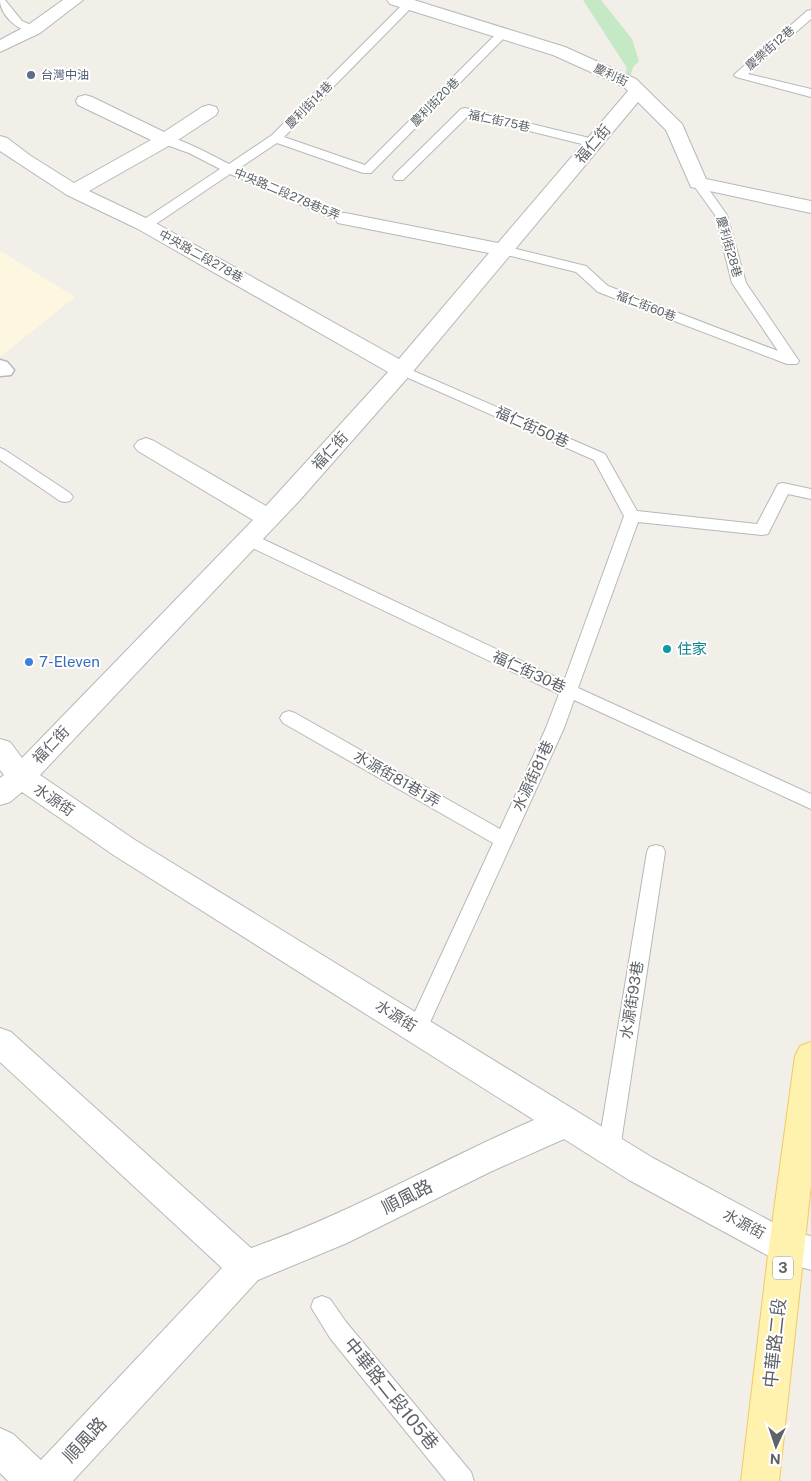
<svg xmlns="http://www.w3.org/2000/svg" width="811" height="1481" viewBox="0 0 811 1481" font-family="'Public Sans','Noto Sans TC',sans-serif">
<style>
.commercial{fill:#fef7e0}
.green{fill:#c5e8c5}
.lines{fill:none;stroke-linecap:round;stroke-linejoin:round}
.service-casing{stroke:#b5b8bc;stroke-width:2}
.pedestrian-casing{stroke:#b5b8bc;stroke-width:3}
.minor-casing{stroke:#b5b8bc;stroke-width:2}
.tertiary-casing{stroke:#b5b8bc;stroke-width:2}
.primary-casing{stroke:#f2c960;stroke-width:2}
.service{fill:#fff;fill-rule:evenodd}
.pedestrian{fill:#fff;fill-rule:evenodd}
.minor{fill:#fff;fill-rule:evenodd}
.tertiary{fill:#fff;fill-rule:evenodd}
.primary{fill:#fff2af;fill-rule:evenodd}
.service-dot{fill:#5c6f8a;stroke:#fff;stroke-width:2}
.culture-dot{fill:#0f9aa8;stroke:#fff;stroke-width:2}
.shop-dot{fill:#3f7fe0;stroke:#fff;stroke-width:2}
.labels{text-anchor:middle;stroke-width:4;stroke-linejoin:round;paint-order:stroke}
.far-street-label{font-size:12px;fill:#5f6368;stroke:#fff}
.far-service-label{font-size:12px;fill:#4e5e75;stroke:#fff;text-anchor:start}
.shield{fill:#fff;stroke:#8f9295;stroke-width:1}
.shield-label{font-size:14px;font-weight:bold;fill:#5f6368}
.street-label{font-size:15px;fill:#5f6368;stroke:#fff}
.culture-label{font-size:15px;fill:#0d838f;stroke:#fff;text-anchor:start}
.shop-label{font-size:15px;fill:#366cbe;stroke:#fff;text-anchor:start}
.near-street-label{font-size:18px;fill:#5f6368;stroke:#fff}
</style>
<rect width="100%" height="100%" fill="#f1efe8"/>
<!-- commercial -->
<path class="commercial" d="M 0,251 L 75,297 L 0,357 Z"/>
<!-- green -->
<path class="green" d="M 583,0 L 601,0 L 632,39 L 639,61 L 633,67 L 630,78 L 625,76 L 627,68 Z"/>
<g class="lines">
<!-- service casing -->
<g class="service-casing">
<path id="service" d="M 0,0 L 5,0 L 22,21 L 40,29 L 38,31 C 21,35 0,16 0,0 Z
M 409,1 L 413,2 L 414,4 L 413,6 L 284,137 L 365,165 L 499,31 L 503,30 L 509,33 L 371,173 L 363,173 L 277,143 L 238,169 L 350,216 L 351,219 L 350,222 L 340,222 L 230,174 L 150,228 L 140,228 L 139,225 L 140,222 L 220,169 L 189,153 L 161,143 L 159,140 L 161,137 C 175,134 215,157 229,164 L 272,135 L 405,2 Z
M 811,10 L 811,19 L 748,74 L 811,89 L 811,97 L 736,77 L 734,75 L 736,73 L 807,11 Z
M 465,108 L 598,140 L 600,143 L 594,147 L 468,116 L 403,180 L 395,180 L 393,177 L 395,174 L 461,109 Z
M 698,179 L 702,180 L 727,215 L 746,283 L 799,361 L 797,364 L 787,364 L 598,292 L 576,272 L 499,253 L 497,250 L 504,246 L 586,266 L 608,286 L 778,351 L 732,283 L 715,215 L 692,183 Z
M 402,366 L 605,454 L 637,511 L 757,524 L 778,484 L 783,483 L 811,489 L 811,499 L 788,494 L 768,534 L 762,535 L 638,522 L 578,688 L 811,794 L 811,809 L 574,700 L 564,728 L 427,1029 L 424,1035 L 417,1038 L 410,1035 L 407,1029 L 493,843 L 283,723 L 280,718 L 283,713 L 289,711 L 295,713 L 500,829 L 546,728 L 559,694 L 242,543 L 240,539 L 242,535 L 248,534 L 254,535 L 564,681 L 624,516 L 594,460 L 397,373 L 395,370 L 397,367 Z
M 0,448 L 5,450 L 70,493 L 73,497 L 70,501 L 65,502 L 60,501 L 0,460 Z
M 656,845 L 663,847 L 665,852 L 620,1149 L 616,1156 L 609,1159 L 602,1156 L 598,1149 L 647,852 L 649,847 Z
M 322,1296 L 330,1299 L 346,1322 L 471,1472 L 474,1481 L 446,1481 L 330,1338 L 311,1307 L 314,1299 Z"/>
</g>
<!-- pedestrian casing -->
<g class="pedestrian-casing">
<path id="pedestrian" d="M 0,360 L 7,362 L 14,370 L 11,375 L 0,376 Z"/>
</g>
<!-- minor casing -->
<g class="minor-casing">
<path id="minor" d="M 387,0 L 414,0 L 565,47 L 636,79 L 682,124 L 706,179 L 811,201 L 811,213 L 691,187 L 666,130 L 638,102 L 410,375 L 299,501 L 40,775 L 135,840 L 653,1158 L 791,1232 L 811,1236 L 811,1270 L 774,1259 L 629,1180 L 564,1139 L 490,1172 L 347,1243 L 258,1280 L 73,1481 L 8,1481 L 0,1473 L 0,1428 L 13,1434 L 41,1460 L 222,1268 L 0,1062 L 0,1028 L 11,1032 L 251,1248 C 349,1214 439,1161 534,1120 L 115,856 L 22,792 L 10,802 L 0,805 L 0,778 L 4,775 L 0,770 L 0,739 L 10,742 L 22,758 L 253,520 L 138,451 L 134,446 L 138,441 L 146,438 L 154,441 L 266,506 L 388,372 L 138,229 L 67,195 L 0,151 L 0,136 L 7,138 L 31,156 L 74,183 L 151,140 L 78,105 L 76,101 L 78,97 L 85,95 L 92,97 L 164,132 L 202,107 L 209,105 L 216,107 L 218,111 L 216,115 L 172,144 L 89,191 L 152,221 L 399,359 L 489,253 L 338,223 L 335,219 L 338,215 L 345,213 L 498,243 L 628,91 L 624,87 L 553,55 L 390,4 Z"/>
</g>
<!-- tertiary casing -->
<g class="tertiary-casing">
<path id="tertiary" d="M 63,0 L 83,0 L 40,33 L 0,52 L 0,40 L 28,25 Z"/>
</g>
<!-- primary casing -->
<g class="primary-casing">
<path id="primary" d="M 811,1042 L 811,1185 L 779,1481 L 741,1481 L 769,1247 L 795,1056 L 800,1046 Z"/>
</g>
<!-- service -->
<use href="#service" class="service"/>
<!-- pedestrian -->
<use href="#pedestrian" class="pedestrian"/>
<!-- minor -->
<use href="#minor" class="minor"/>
<!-- tertiary -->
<use href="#tertiary" class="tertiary"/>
<!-- primary -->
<use href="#primary" class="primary"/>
</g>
<!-- markers -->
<circle class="service-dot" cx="31" cy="75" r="5"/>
<circle class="culture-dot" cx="667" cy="649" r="5"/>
<circle class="shop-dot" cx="29" cy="662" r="5"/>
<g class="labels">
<!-- far-street labels -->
<g class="far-street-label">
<text transform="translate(770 48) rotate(-41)" y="4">慶樂街12巷</text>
<text transform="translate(611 75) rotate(25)" y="4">慶利街</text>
<text transform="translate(435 102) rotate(-45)" y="4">慶利街20巷</text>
<text transform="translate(309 105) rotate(-45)" y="4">慶利街14巷</text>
<text transform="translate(499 121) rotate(12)" y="4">福仁街75巷</text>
<text transform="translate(287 194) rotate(23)" y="4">中央路二段278巷5弄</text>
<text transform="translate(729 247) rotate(74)" y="4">慶利街28巷</text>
<text transform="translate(201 256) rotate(29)" y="4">中央路二段278巷</text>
<text transform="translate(646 306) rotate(21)" y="4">福仁街60巷</text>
</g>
<!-- far-service labels -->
<g class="far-service-label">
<text x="41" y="79">台灣中油</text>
</g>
<!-- shield labels -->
<rect class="shield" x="773" y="1256.5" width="20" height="23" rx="4"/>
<g class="shield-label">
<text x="783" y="1273">3</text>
</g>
<!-- street labels -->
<g class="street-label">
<text transform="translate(593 144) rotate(-50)" y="5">福仁街</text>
<text transform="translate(532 427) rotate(24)" y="5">福仁街50巷</text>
<text transform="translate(330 451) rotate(-48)" y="5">福仁街</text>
<text transform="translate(529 672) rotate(25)" y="5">福仁街30巷</text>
<text transform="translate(51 745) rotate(-46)" y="5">福仁街</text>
<text transform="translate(533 776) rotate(-65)" y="5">水源街81巷</text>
<text transform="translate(397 779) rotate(30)" y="5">水源街81巷1弄</text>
<text transform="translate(54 800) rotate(34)" y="5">水源街</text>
<text transform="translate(632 1000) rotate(-81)" y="5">水源街93巷</text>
<text transform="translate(396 1016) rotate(32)" y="5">水源街</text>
<text transform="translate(744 1224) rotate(28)" y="5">水源街</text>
</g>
<!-- culture labels -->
<g class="culture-label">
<text x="677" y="654">住家</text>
</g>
<!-- shop labels -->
<g class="shop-label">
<text x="39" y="667">7-Eleven</text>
</g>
<!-- near-street labels -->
<g class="near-street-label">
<text transform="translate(407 1197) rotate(-27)" y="6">順風路</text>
<text transform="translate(775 1343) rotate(-84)" y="6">中華路二段</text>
<text transform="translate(391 1394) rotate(51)" y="6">中華路二段105巷</text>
<text transform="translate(85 1440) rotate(-47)" y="6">順風路</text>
</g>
</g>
<!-- north arrow -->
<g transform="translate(776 1446) rotate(183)" stroke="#ffffff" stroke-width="4" paint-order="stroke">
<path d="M0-4L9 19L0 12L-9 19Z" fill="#5f6368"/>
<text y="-8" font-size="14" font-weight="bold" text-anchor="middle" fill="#5f6368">N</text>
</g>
</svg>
